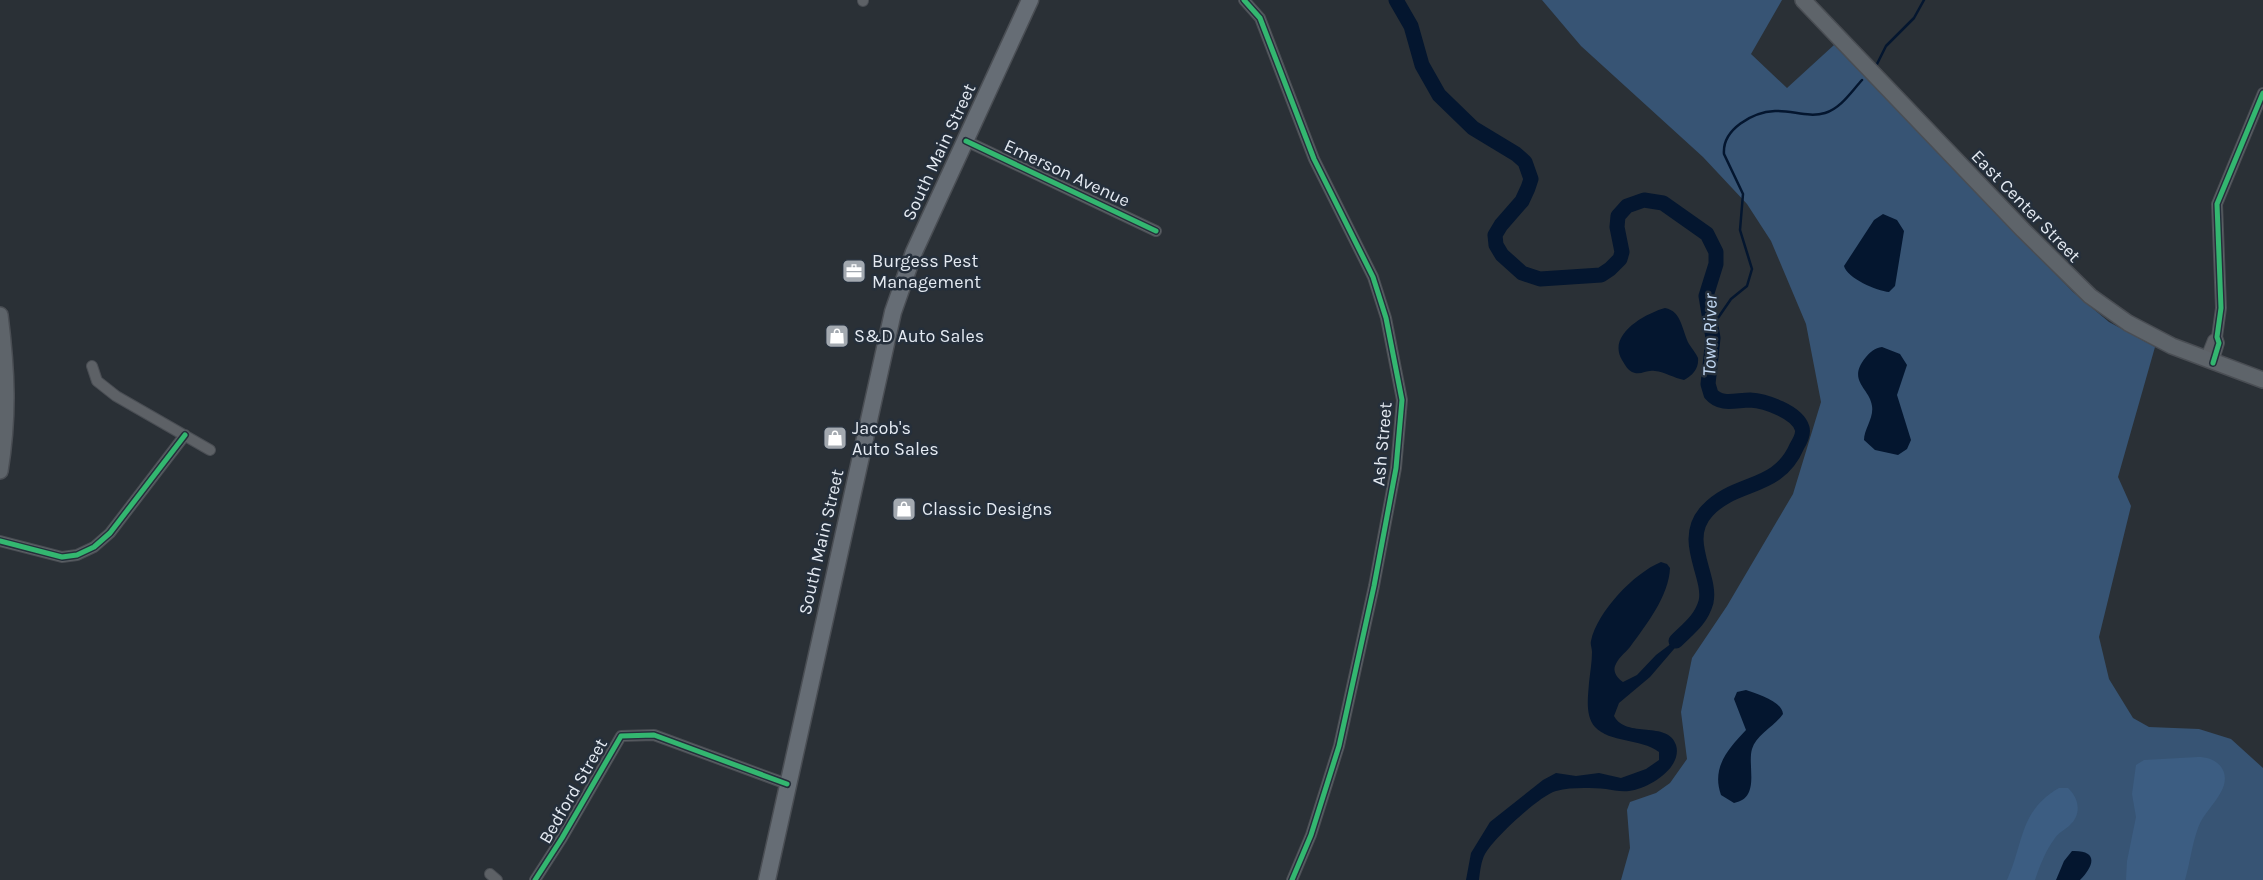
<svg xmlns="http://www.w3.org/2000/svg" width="2263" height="880" viewBox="0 0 2263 880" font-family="Karla,sans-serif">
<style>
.green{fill:#375474}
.forest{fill:#3c5d82}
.water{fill:#04162f}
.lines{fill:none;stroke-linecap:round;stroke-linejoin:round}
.stream{stroke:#04162f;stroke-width:2.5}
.river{stroke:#04162f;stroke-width:15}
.street-casing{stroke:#4a4e54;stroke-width:12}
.secondary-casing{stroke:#4a4e54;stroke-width:18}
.primary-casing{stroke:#4a4e54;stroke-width:19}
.street{stroke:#5d6166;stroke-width:10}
.secondary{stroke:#5e646a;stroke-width:15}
.primary{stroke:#666d75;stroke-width:16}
.cycleway-casing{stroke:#252f3b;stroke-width:8}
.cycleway{stroke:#33b770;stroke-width:5}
.labels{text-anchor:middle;stroke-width:5;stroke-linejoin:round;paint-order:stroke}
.street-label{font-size:18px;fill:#e4eaf2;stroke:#252f3b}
.poi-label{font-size:18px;fill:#e4eaf2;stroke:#252f3b;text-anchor:start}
.water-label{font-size:19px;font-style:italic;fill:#c2d8f3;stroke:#252f3b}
</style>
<rect width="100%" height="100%" fill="#2a3036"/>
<!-- green -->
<path class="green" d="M 1542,0 L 1782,0 L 1751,54 L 1787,88 L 1834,45 L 2073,292 L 2109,322 L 2155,347 L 2118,477 L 2131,506 L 2099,637 L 2109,679 L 2133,718 L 2149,727 L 2199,729 L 2231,739 L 2263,768 L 2263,880 L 1621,880 L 1630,848 L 1627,810 L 1630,802 L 1656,793 L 1670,783 L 1687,759 L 1681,712 L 1692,658 L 1727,606 L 1793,494 L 1821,402 L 1806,324 L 1771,241 L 1747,204 L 1703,157 L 1581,46 Z"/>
<!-- forest -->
<path class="forest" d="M 2198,757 C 2218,757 2232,772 2221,792 C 2214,805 2203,814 2198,828 C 2192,844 2190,863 2185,880 L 2126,880 L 2127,861 L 2136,817 L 2132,794 L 2136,765 L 2144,760 Z
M 2059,788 L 2068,788 C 2079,798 2082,814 2070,825 C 2065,830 2059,832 2055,838 C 2046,850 2040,865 2035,880 L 2007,880 C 2024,843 2019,811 2059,788 Z"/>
<!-- water -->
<path class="water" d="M 1883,214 L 1897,220 L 1904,231 L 1895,286 L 1889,292 C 1877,291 1847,278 1844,266 L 1874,220 Z
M 1665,308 C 1682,311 1682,331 1689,344 C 1692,349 1696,353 1698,358 C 1699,368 1693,375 1684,380 C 1674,378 1665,372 1655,371 C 1646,369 1641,376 1632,372 C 1628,370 1625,365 1622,360 C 1607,335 1644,314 1665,308 Z
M 1882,347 L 1900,354 L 1907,365 L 1897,395 L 1911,440 L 1907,449 L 1898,455 L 1875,450 L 1864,440 C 1864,429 1874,418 1872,406 C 1870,388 1846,381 1866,357 C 1870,352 1875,348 1882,347 Z
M 1661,562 L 1667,564 L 1670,568 C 1669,596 1646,625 1630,647 C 1625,653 1618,658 1615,666 C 1613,672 1617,678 1623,682 L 1637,675 L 1656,655 L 1692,628 L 1650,677 L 1619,703 L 1614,716 C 1626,739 1668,720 1676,745 C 1683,768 1648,789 1629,791 C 1621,792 1613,790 1606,789 C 1590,788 1572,787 1556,791 C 1539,796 1494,838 1485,854 C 1481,861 1480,872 1479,880 L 1466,880 L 1471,853 L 1490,822 L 1543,780 L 1556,773 L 1576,776 L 1599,773 L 1621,778 L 1646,769 L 1659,760 L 1659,752 C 1640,738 1610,743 1595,727 C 1585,716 1588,697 1589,683 C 1590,673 1592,662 1592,652 C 1592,648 1590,644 1591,641 C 1597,612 1634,573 1661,562 Z
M 1746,690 C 1757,694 1782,701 1783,714 C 1775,726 1756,735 1752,749 C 1747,766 1761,798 1734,803 L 1721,795 C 1711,767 1729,748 1746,730 L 1734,699 L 1737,692 Z
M 2072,851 C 2099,850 2094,866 2080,880 L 2056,880 L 2064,861 Z"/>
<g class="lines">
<!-- stream -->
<path class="stream" d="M 1877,64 L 1886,46 L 1914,18 L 1924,0
M 1711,328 L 1731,299 L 1747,286 L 1752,269 L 1740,230 L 1743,194 L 1724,154 C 1722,129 1753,112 1775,111 C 1792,110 1808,118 1825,113 C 1841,108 1851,92 1862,80"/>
<!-- river -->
<path class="river" d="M 1396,0 L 1411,26 L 1422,65 L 1439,95 L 1473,128 L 1516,154 L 1525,162 L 1531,179 L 1528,188 L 1522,201 L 1501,225 L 1495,235 L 1496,245 L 1502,255 L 1522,273 L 1540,279 L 1601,275 L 1610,269 L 1620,259 L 1622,252 L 1617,227 L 1618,216 L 1627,206 L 1644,200 L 1663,203 L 1707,234 L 1716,252 L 1716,264 L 1706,296 L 1713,338 L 1708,384 L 1711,394 C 1721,406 1736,400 1750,400 C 1766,401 1797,412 1802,428 C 1804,434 1800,441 1797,446 C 1778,491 1735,480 1707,511 C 1680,540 1712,576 1706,602 C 1701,620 1688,629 1676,641"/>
<!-- street casing -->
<g class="street-casing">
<path id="street" d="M 1244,0 L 1260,18 L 1314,159 L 1373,277 L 1386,318 L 1402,400 L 1396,468 L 1374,586 L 1339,746 L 1311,835 L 1292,880
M 863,1 L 863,0
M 966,141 L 1156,231
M 2205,360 L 2213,340 L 2217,337
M 2213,363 L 2219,343 L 2217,337 L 2221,308 L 2217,204 L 2263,93
M 92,366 L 97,381 L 116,396 L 210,450
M 0,541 L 62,557 L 77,555 L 94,547 L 110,533 L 185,435
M 490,874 L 497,880
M 535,880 L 562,838 L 621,736 L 654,735 L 787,784"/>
</g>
<!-- secondary casing -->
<g class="secondary-casing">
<path id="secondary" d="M 1803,0 L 2023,230 L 2090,296 L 2128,323 L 2172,346 L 2263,380
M 0,315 C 7,371 9,416 0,471"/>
</g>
<!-- primary casing -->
<g class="primary-casing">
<path id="primary" d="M 767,880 L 893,312 L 914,252 L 1030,0"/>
</g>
<!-- street -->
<use href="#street" class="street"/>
<!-- secondary -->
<use href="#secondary" class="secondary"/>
<!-- primary -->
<use href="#primary" class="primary"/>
<!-- cycleway casing -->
<g class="cycleway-casing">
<path id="cycleway" d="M 1244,0 L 1260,18 L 1314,159 L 1373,277 L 1386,318 L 1402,400 L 1396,468 L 1374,586 L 1339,746 L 1311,835 L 1292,880
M 966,141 L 1156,231
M 2213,363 L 2219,343 L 2217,337 L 2221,308 L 2217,204 L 2263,93
M 0,541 L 62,557 L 77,555 L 94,547 L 110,533 L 185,435
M 535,880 L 562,838 L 621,736 L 654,735 L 787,784"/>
</g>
<!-- cycleway -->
<use href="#cycleway" class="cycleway"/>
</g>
<!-- icons -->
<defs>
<g id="office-square" transform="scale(1.25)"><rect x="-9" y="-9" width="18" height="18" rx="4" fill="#a3a9b0" stroke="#252f3b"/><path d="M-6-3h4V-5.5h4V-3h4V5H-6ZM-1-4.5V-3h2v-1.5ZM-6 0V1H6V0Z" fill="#fff"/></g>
<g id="shop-square" transform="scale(1.25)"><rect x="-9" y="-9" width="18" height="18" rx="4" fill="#a3a9b0" stroke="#252f3b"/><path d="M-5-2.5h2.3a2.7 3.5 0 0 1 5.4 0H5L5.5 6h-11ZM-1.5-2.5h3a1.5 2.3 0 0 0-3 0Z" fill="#fff"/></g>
</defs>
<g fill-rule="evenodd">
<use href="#office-square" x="854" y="271"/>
<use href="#shop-square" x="837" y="336"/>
<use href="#shop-square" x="835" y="438"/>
<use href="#shop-square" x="904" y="509"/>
</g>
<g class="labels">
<!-- street labels -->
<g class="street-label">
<text transform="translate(939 152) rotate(-65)" y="6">South Main Street</text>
<text transform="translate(1067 173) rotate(25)" y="6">Emerson Avenue</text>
<text transform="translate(2026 206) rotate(46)" y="6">East Center Street</text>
<text transform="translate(1382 444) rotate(-85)" y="6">Ash Street</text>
<text transform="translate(821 542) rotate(-77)" y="6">South Main Street</text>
<text transform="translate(573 791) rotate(-60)" y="6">Bedford Street</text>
</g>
<!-- poi labels -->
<g class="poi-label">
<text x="872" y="267">Burgess Pest<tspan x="872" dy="21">Management</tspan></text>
<text x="854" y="342">S&amp;D Auto Sales</text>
<text x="852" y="434">Jacob's<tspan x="852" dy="21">Auto Sales</tspan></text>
<text x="922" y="515">Classic Designs</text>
</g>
<!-- water labels -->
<g class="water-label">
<text transform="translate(1709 335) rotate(-89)" y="7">Town River</text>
</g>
</g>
</svg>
